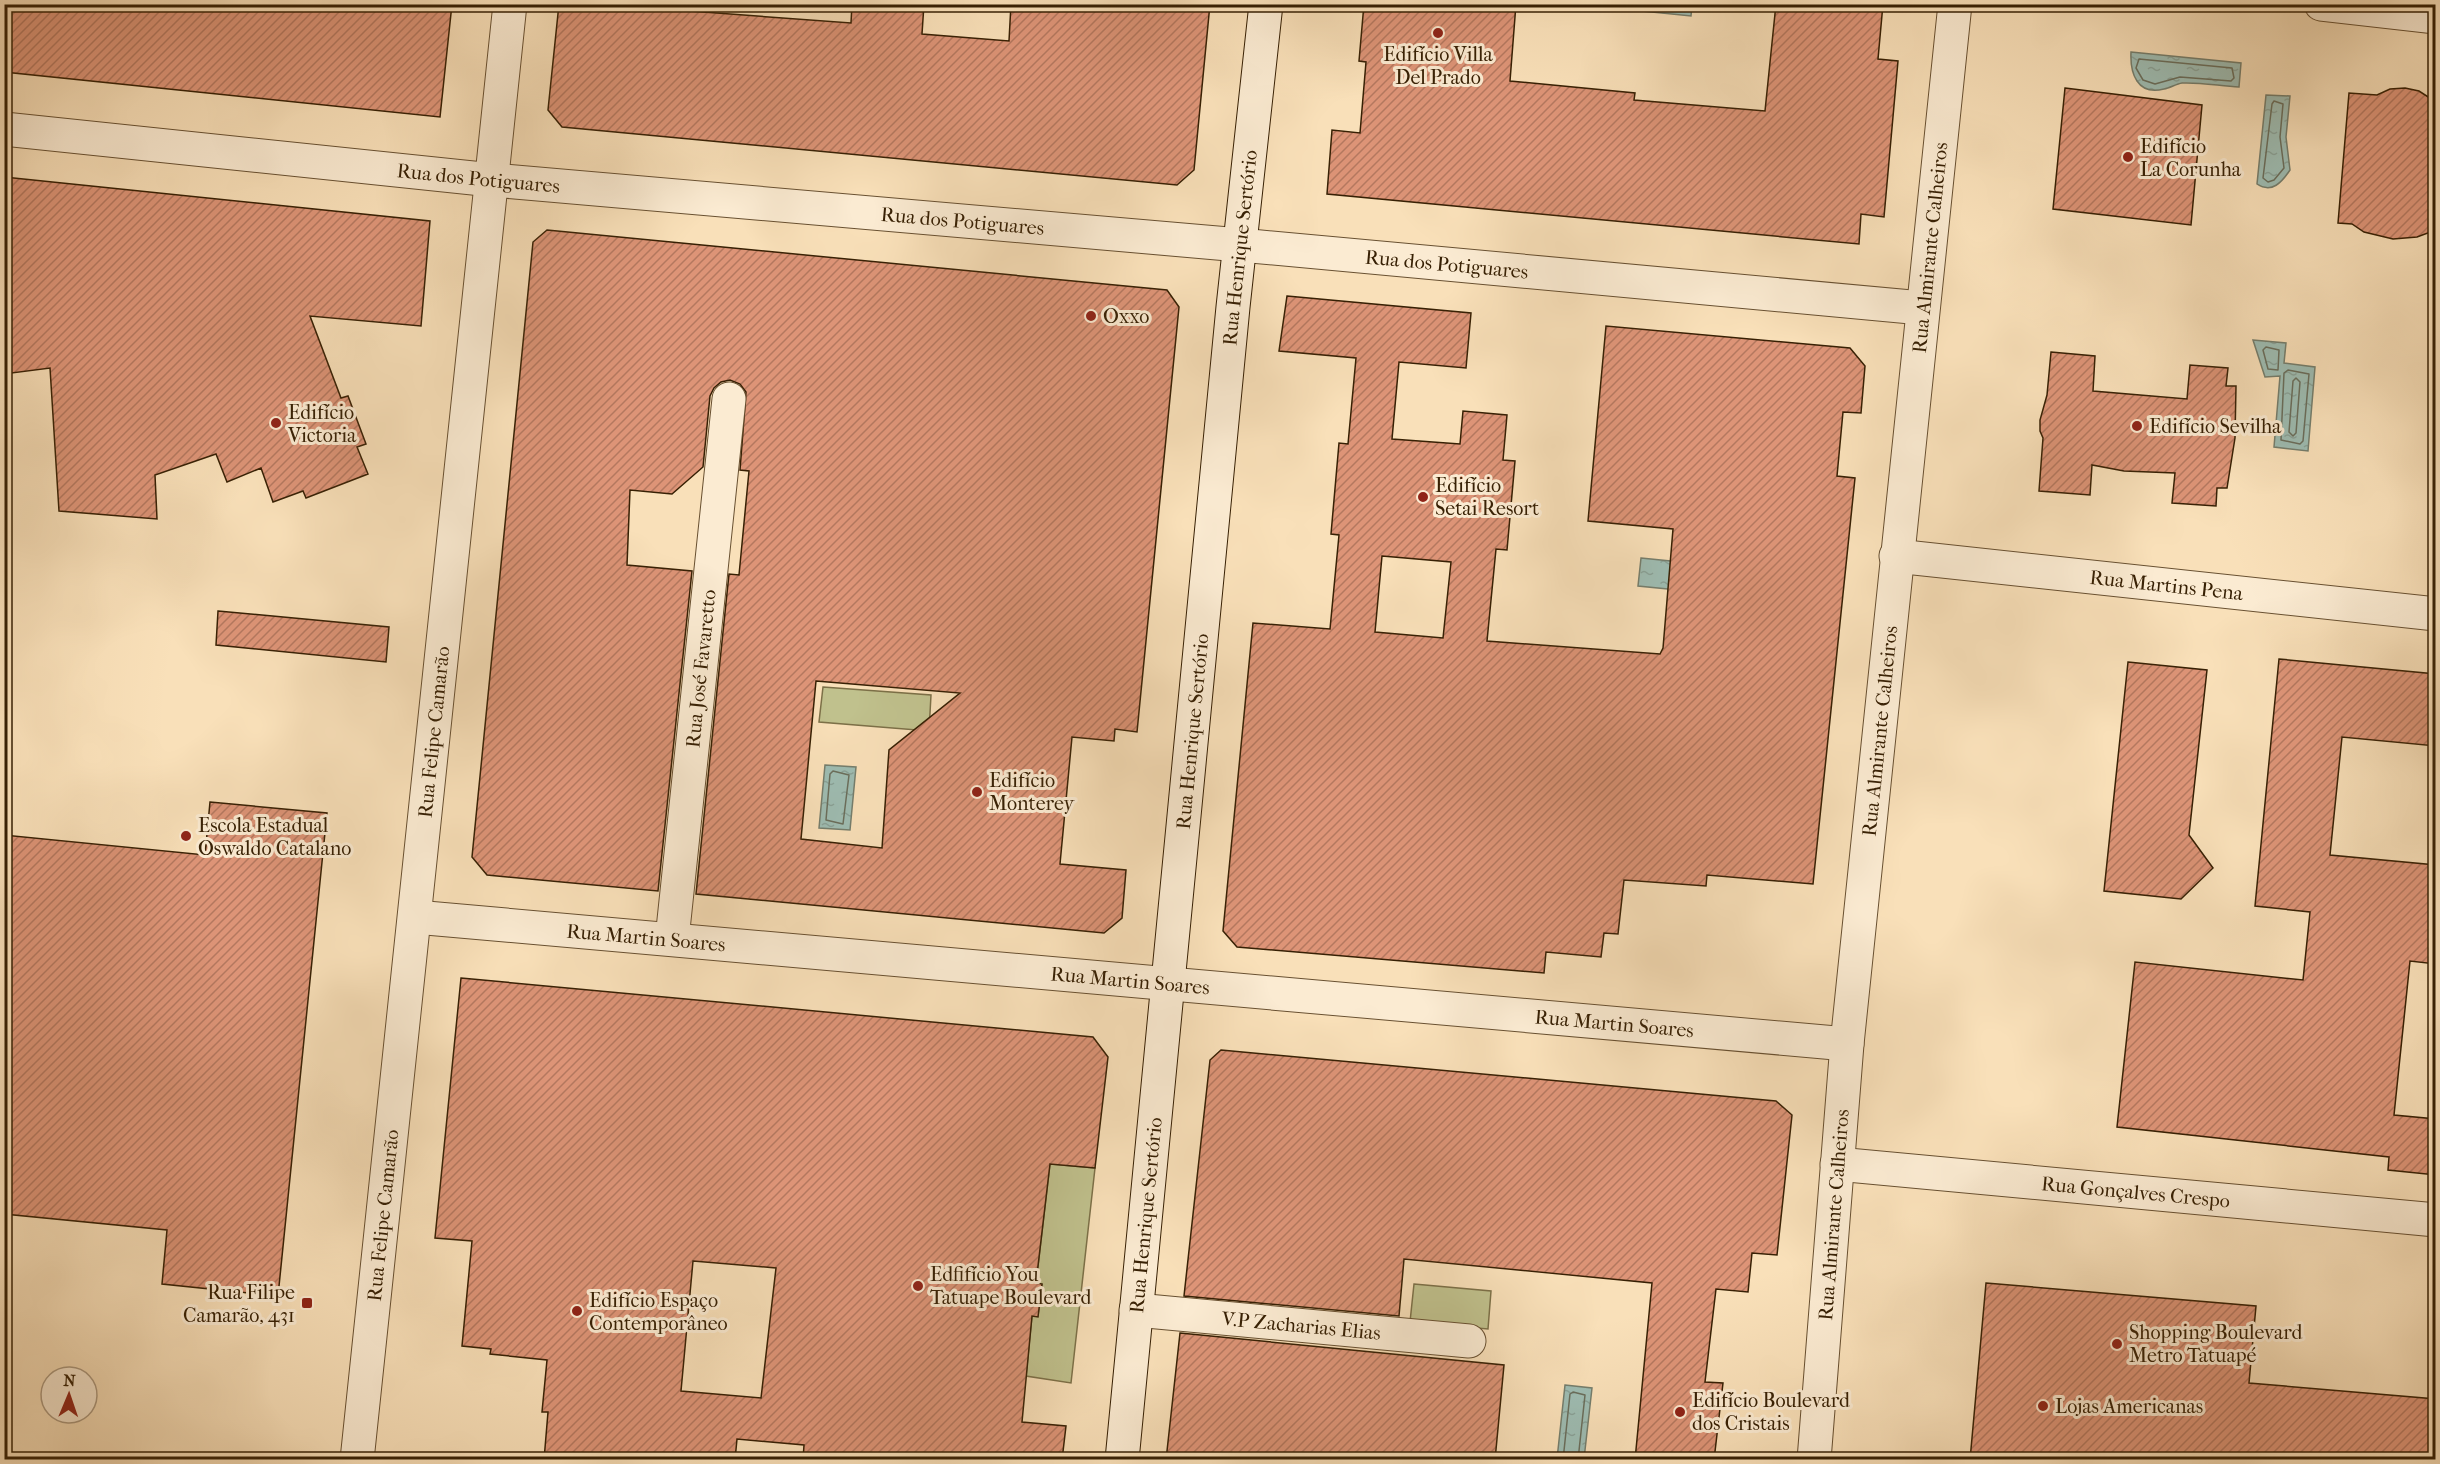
<svg xmlns="http://www.w3.org/2000/svg" width="2440" height="1464" viewBox="0 0 2440 1464" font-family="'IM FELL French Canon',serif">
<style>
.green{fill:#c0c18d;stroke:#7c7048;stroke-width:1.5}
.water{fill:url(#water-ripples);stroke:#757e6d;stroke-width:1.5}
.lines{fill:none;stroke-linecap:round;stroke-linejoin:round}
.shore{stroke:#6a6e5c;stroke-width:1.5}
.building{fill:url(#building-hatch);stroke:#372004;stroke-width:1.5;fill-rule:evenodd}
.street-casing{stroke:#685031;stroke-width:35}
.secondary-casing{stroke:#372004;stroke-width:35}
.street{stroke:#fbebd2;stroke-width:33}
.secondary{stroke:#fbebd2;stroke-width:33}
.poi-dot{fill:#8f2418;stroke:#fbebd2;stroke-width:2}
.labels{text-anchor:middle;stroke-width:6;stroke-linejoin:round;paint-order:stroke}
.poi-label{font-size:20px;fill:#372004;stroke:#fbebd2;text-anchor:start}
.street-label{font-size:20px;fill:#372004;stroke:#fbebd2}
</style>
<defs>
<pattern id="water-ripples" width="26" height="14" patternUnits="userSpaceOnUse" patternTransform="scale(1.5)"><rect width="26" height="14" fill="#9ebdb3"/><path d="M2 4q2-2 4 0t4 0M15 11q2-2 4 0t4 0" fill="none" stroke="#89a298"/></pattern>
<pattern id="building-hatch" width="6" height="6" patternUnits="userSpaceOnUse" patternTransform="scale(1.5)"><rect width="6" height="6" fill="#dd9477"/><path d="M-1 1l2-2M0 6l6-6M5 7l2-2" fill="none" stroke="#b4785f"/></pattern>
</defs>
<rect width="100%" height="100%" fill="#f9e0b9"/>
<filter id="stains"><feTurbulence type="fractalNoise" baseFrequency=".00333" numOctaves="4"/><feColorMatrix values="0 0 0 0 .2 0 0 0 0 .09 0 0 0 0 .02 0 0 0 .5 -.17"/></filter>
<radialGradient id="worn" r=".72"><stop offset=".6" stop-color="#630" stop-opacity="0"/><stop offset="1" stop-color="#630" stop-opacity=".3"/></radialGradient>
<!-- green -->
<path class="green" d="M 823,687 L 931,695 L 929,731 L 819,722 Z
M 1050,1164 L 1095,1168 L 1071,1383 L 1026,1376 L 1032,1316 L 1038,1316 L 1042,1284 L 1036,1283 Z
M 1414,1284 L 1491,1291 L 1488,1329 L 1410,1322 Z"/>
<!-- water -->
<path class="water" d="M 1582,5 L 1692,5 L 1691,16 Z
M 2131,52 L 2241,63 L 2239,87 C 2220,86 2200,82 2182,83 C 2176,84 2170,88 2164,89 C 2137,96 2130,73 2131,52 Z
M 2266,95 L 2290,96 L 2286,137 L 2290,170 C 2282,182 2272,194 2257,184 Z
M 2253,340 L 2286,343 L 2284,363 L 2315,367 L 2308,451 L 2274,447 L 2280,376 L 2265,377 Z
M 1641,558 L 1710,565 L 1708,593 L 1638,586 Z
M 825,765 L 856,767 L 850,830 L 819,828 Z
M 1565,1385 L 1592,1388 L 1584,1459 L 1557,1459 Z"/>
<g class="lines">
<!-- shore -->
<path class="shore" d="M 2139,59 L 2232,68 L 2234,78 L 2231,81 L 2180,77 L 2155,84 L 2143,80 L 2136,68 Z
M 2274,101 L 2283,104 L 2280,137 L 2284,168 L 2274,180 L 2268,182 L 2263,178 L 2272,104 Z
M 2266,347 L 2279,350 L 2278,370 L 2268,369 L 2263,350 Z
M 2288,370 L 2309,374 L 2303,441 L 2300,444 L 2281,440 L 2284,373 Z
M 2296,378 L 2300,382 L 2296,433 L 2293,436 L 2289,432 L 2293,381 Z
M 833,771 L 849,775 L 843,824 L 826,820 L 830,774 Z
M 1563,1460 L 1570,1394 L 1573,1392 L 1585,1395 L 1578,1460"/>
</g>
<!-- building -->
<path class="building" d="M 4,4 L 452,4 L 440,117 L 4,72 Z
M 559,4 L 595,4 L 851,23 L 852,4 L 924,4 L 922,34 L 1009,41 L 1011,4 L 1210,4 L 1194,170 L 1177,185 L 562,127 L 548,110 Z
M 1364,4 L 1516,4 L 1510,81 L 1635,93 L 1634,100 L 1765,111 L 1776,4 L 1883,4 L 1878,59 L 1898,61 L 1884,217 L 1861,214 L 1859,244 L 1327,194 L 1332,130 L 1360,133 L 1366,62 L 1359,61 Z
M 2065,88 L 2202,105 L 2191,225 L 2053,209 Z
M 2405,88 L 2419,91 L 2436,102 L 2436,230 L 2417,237 L 2393,239 L 2364,232 L 2352,224 L 2338,223 L 2346,128 L 2349,93 L 2377,95 L 2390,89 Z
M 4,177 L 430,221 L 421,326 L 310,316 L 341,398 L 348,396 L 366,444 L 357,447 L 368,474 L 306,498 L 303,491 L 273,502 L 261,468 L 227,482 L 216,454 L 155,475 L 157,519 L 59,511 L 50,368 L 4,374 Z
M 547,230 L 1167,290 L 1179,307 L 1137,732 L 1115,729 L 1114,741 L 1072,737 L 1060,864 L 1126,870 L 1122,918 L 1104,933 L 696,894 L 729,574 L 739,575 L 749,471 L 740,470 L 746,392 L 740,384 L 730,380 L 721,382 L 714,388 L 710,396 L 703,467 L 672,494 L 630,490 L 627,565 L 692,571 L 658,891 L 487,875 L 472,857 L 533,242 ZM 816,681 L 960,693 L 889,750 L 882,848 L 801,839 Z
M 1287,296 L 1471,313 L 1466,368 L 1399,362 L 1392,439 L 1460,444 L 1463,411 L 1507,415 L 1503,460 L 1515,461 L 1507,550 L 1496,549 L 1487,641 L 1660,654 L 1663,648 L 1673,529 L 1588,521 L 1606,326 L 1850,348 L 1865,366 L 1861,413 L 1843,412 L 1837,476 L 1855,478 L 1813,884 L 1707,875 L 1706,886 L 1624,880 L 1618,934 L 1604,933 L 1601,957 L 1546,952 L 1544,973 L 1237,947 L 1223,931 L 1253,623 L 1330,629 L 1339,535 L 1331,534 L 1339,443 L 1348,444 L 1356,358 L 1279,351 ZM 1382,556 L 1451,562 L 1443,638 L 1375,632 Z
M 2051,352 L 2095,356 L 2093,391 L 2187,399 L 2190,365 L 2228,368 L 2226,386 L 2236,386 L 2235,438 L 2227,488 L 2217,488 L 2216,506 L 2172,503 L 2175,473 L 2124,471 L 2092,465 L 2090,495 L 2039,491 L 2043,438 L 2040,431 L 2040,420 L 2047,395 Z
M 218,611 L 389,627 L 386,662 L 216,645 Z
M 2279,659 L 2436,674 L 2436,746 L 2342,737 L 2330,855 L 2436,865 L 2436,964 L 2410,961 L 2394,1115 L 2436,1119 L 2436,1175 L 2388,1170 L 2389,1157 L 2117,1127 L 2135,962 L 2303,980 L 2310,912 L 2255,906 Z
M 2128,662 L 2207,670 L 2189,835 L 2213,868 L 2181,899 L 2104,891 Z
M 210,802 L 327,813 L 278,1296 L 162,1284 L 167,1230 L 4,1214 L 4,835 L 205,855 Z
M 461,978 L 1093,1037 L 1108,1057 L 1095,1168 L 1050,1164 L 1036,1283 L 1042,1284 L 1038,1317 L 1032,1316 L 1022,1422 L 1066,1426 L 1062,1460 L 803,1460 L 804,1445 L 737,1439 L 735,1460 L 544,1460 L 548,1412 L 542,1412 L 547,1360 L 490,1354 L 491,1349 L 462,1346 L 472,1241 L 435,1238 ZM 693,1261 L 776,1268 L 761,1398 L 681,1391 Z
M 1221,1050 L 1776,1101 L 1792,1115 L 1777,1255 L 1752,1253 L 1748,1292 L 1716,1289 L 1705,1382 L 1723,1383 L 1714,1460 L 1635,1460 L 1652,1283 L 1404,1259 L 1399,1316 L 1184,1296 L 1210,1060 Z
M 1986,1283 L 2256,1306 L 2249,1383 L 2436,1399 L 2436,1460 L 1970,1460 Z
M 1180,1333 L 1504,1365 L 1495,1460 L 1166,1460 Z"/>
<g class="lines">
<!-- street casing -->
<g class="street-casing">
<g id="street">
<path d="M 2321,4 L 2436,17"/>
<path id="s1" d="M 4,129 L 492,180 L 1240,245 L 1922,308"/>
<path id="s2" d="M 1896,556 L 2436,614"/>
<path id="s3" d="M 415,917 L 1847,1044"/>
<path id="s4" d="M 672,939 L 729,399"/>
<path id="s5" d="M 1837,1164 L 2436,1220"/>
<path id="s6" d="M 1136,1310 L 1469,1341"/>
<path id="s7" d="M 357,1460 L 510,4"/>
<path id="s8" d="M 1814,1460 L 1847,1044 L 1955,4"/>
</g>
</g>
<!-- secondary casing -->
<g class="secondary-casing">
<g id="secondary">
<path id="s9" d="M 1122,1460 L 1233,307 L 1266,4"/>
</g>
</g>
<!-- street -->
<use href="#street" class="street"/>
<!-- secondary -->
<use href="#secondary" class="secondary"/>
</g>
<!-- markers -->
<g class="poi-dot">
<circle cx="1438" cy="33" r="6"/>
<circle cx="2128" cy="157" r="6"/>
<circle cx="1091" cy="316" r="6"/>
<circle cx="276" cy="423" r="6"/>
<circle cx="2137" cy="426" r="6"/>
<circle cx="1423" cy="497" r="6"/>
<circle cx="977" cy="792" r="6"/>
<circle cx="186" cy="836" r="6"/>
<circle cx="918" cy="1286" r="6"/>
<rect x="301" y="1297" width="12" height="12" rx="3"/>
<circle cx="577" cy="1311" r="6"/>
<circle cx="2117" cy="1344" r="6"/>
<circle cx="2043" cy="1406" r="6"/>
<circle cx="1680" cy="1412" r="6"/>
</g>
<g class="labels">
<!-- poi labels -->
<g class="poi-label">
<text x="1438" y="61" text-anchor="middle">Edifício Villa<tspan x="1438" dy="23">Del Prado</tspan></text>
<text x="2140" y="153">Edifício<tspan x="2140" dy="23">La Corunha</tspan></text>
<text x="1103" y="323">Oxxo</text>
<text x="288" y="419">Edifício<tspan x="288" dy="23">Victoria</tspan></text>
<text x="2149" y="433">Edifício Sevilha</text>
<text x="1435" y="492">Edifício<tspan x="1435" dy="23">Setai Resort</tspan></text>
<text x="989" y="787">Edifício<tspan x="989" dy="23">Monterey</tspan></text>
<text x="198" y="832">Escola Estadual<tspan x="198" dy="23">Oswaldo Catalano</tspan></text>
<text x="930" y="1281">Edfifício You<tspan x="930" dy="23">Tatuape Boulevard</tspan></text>
<text x="295" y="1299" text-anchor="end">Rua Filipe<tspan x="295" dy="23">Camarão, 431</tspan></text>
<text x="589" y="1307">Edifício Espaço<tspan x="589" dy="23">Contemporâneo</tspan></text>
<text x="2129" y="1339">Shopping Boulevard<tspan x="2129" dy="23">Metro Tatuapé</tspan></text>
<text x="1692" y="1407">Edifício Boulevard<tspan x="1692" dy="23">dos Cristais</tspan></text>
<text x="2055" y="1413">Lojas Americanas</text>
</g>
<!-- street labels -->
<g class="street-label">
<text dy="7" stroke="none"><textPath href="#s1" startOffset="477">Rua dos Potiguares</textPath></text>
<text dy="7" stroke="none"><textPath href="#s1" startOffset="963">Rua dos Potiguares</textPath></text>
<text dy="7" stroke="none"><textPath href="#s9" startOffset="1218">Rua Henrique Sertório</textPath></text>
<text dy="7" stroke="none"><textPath href="#s8" startOffset="1218">Rua Almirante Calheiros</textPath></text>
<text dy="7" stroke="none"><textPath href="#s1" startOffset="1449">Rua dos Potiguares</textPath></text>
<text dy="7" stroke="none"><textPath href="#s2" startOffset="272">Rua Martins Pena</textPath></text>
<text dy="7" stroke="none"><textPath href="#s4" startOffset="272">Rua José Favaretto</textPath></text>
<text dy="7" stroke="none"><textPath href="#s8" startOffset="732">Rua Almirante Calheiros</textPath></text>
<text dy="7" stroke="none"><textPath href="#s7" startOffset="732">Rua Felipe Camarão</textPath></text>
<text dy="7" stroke="none"><textPath href="#s9" startOffset="732">Rua Henrique Sertório</textPath></text>
<text dy="7" stroke="none"><textPath href="#s3" startOffset="232">Rua Martin Soares</textPath></text>
<text dy="7" stroke="none"><textPath href="#s3" startOffset="718">Rua Martin Soares</textPath></text>
<text dy="7" stroke="none"><textPath href="#s3" startOffset="1204">Rua Martin Soares</textPath></text>
<text dy="7" stroke="none"><textPath href="#s5" startOffset="300">Rua Gonçalves Crespo</textPath></text>
<text dy="7" stroke="none"><textPath href="#s7" startOffset="246">Rua Felipe Camarão</textPath></text>
<text dy="7" stroke="none"><textPath href="#s9" startOffset="246">Rua Henrique Sertório</textPath></text>
<text dy="7" stroke="none"><textPath href="#s8" startOffset="246">Rua Almirante Calheiros</textPath></text>
<text dy="7" stroke="none"><textPath href="#s6" startOffset="166">V.P Zacharias Elias</textPath></text>
</g>
</g>
<!-- margin -->
<rect width="2440" height="1464" fill="none" stroke="#f9e0b9" stroke-width="24"/>
<rect x="6" y="6" width="2428" height="1452" fill="none" stroke="#372004" stroke-width="3"/>
<rect x="12" y="12" width="2416" height="1440" fill="none" stroke="#372004" stroke-width="1.5"/>
<!-- north arrow -->
<g transform="translate(69 1395) rotate(2)"><circle r="28" fill="#fbebd2" stroke="#ad9a80" stroke-width="1.5"/>
<path d="M0-4.5L10 22L0 15L-10 22Z" fill="#8f2418"/>
<text y="-9" font-size="16" font-weight="bold" text-anchor="middle" fill="#372004">N</text>
</g>
<rect width="100%" height="100%" filter="url(#stains)"/>
<rect width="100%" height="100%" fill="url(#worn)"/>
</svg>
